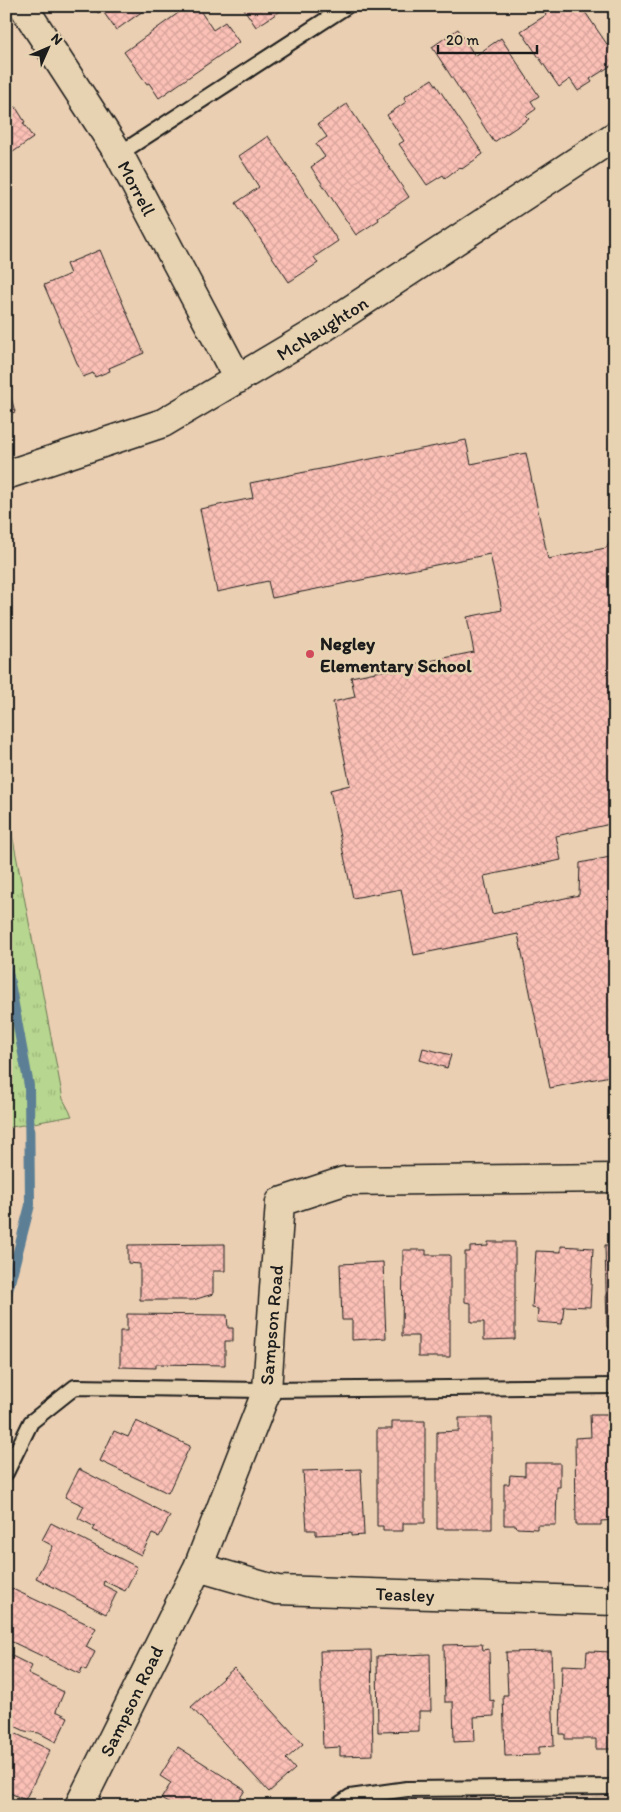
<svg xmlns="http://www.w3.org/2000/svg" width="621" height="1812" viewBox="0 0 621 1812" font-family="Itim,sans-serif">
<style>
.grass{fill:url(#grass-tufts);stroke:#6a7956}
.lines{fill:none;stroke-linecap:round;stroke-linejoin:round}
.stream{stroke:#5c7f95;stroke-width:10}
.building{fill:url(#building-cross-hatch);stroke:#1c1c1c}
.service-casing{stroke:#1c1c1c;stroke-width:18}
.minor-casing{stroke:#1c1c1c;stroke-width:31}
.service{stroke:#e7d3b1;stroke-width:14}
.minor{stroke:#e7d3b1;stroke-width:28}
.poi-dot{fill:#d1495b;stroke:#e7d3b1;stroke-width:2}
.labels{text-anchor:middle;stroke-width:5;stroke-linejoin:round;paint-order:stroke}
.street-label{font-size:19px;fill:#1c1c1c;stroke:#e7d3b1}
.poi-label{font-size:19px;font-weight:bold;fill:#1c1c1c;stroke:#e7d3b1;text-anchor:start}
</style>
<defs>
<pattern id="grass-tufts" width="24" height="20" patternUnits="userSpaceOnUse" patternTransform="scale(1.25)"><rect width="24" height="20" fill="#b7d68f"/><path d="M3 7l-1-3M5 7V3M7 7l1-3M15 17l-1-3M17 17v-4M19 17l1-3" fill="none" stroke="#9db77b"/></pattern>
<pattern id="building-cross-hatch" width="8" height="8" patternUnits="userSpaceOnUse" patternTransform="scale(1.25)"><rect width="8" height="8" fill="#fbc0b6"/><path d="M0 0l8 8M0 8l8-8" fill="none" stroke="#d7a49c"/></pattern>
</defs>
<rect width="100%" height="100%" fill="#ebcfb2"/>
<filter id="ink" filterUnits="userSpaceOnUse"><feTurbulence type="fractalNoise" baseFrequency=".02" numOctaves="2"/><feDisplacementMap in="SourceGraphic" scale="10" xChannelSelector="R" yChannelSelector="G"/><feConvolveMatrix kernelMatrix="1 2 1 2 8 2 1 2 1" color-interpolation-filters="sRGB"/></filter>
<g filter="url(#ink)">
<!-- grass -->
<path class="grass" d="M 6,803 L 63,1099 L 72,1116 L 6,1128 Z"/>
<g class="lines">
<!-- stream -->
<path class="stream" d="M 6,961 L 29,1086 L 30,1205 L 6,1298"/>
</g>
<!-- building -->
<path class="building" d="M 93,6 L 150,6 L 116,30 L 102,10 L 98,13 Z
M 188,6 L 197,6 L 213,30 L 225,22 L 239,42 L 159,98 L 149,83 L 147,84 L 124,52 Z
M 242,6 L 284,6 L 285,8 L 256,27 Z
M 540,6 L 581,6 L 615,56 L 615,63 L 590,79 L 592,82 L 578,91 L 570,79 L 559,87 L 521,31 L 546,15 Z
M 606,6 L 615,6 L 615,20 Z
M 458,29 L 475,56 L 501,38 L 539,96 L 531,101 L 536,109 L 526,116 L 529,119 L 494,142 L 432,47 Z
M 432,79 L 483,154 L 462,169 L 460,167 L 445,178 L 443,175 L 427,185 L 399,144 L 404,141 L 387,115 L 406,102 L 404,97 Z
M 6,98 L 13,108 L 15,106 L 25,122 L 23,123 L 33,138 L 6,157 Z
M 347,104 L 409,197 L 378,218 L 379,220 L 356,235 L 311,167 L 325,157 L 316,144 L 327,137 L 318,124 Z
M 268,136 L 338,241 L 314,257 L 318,263 L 289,282 L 236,203 L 259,187 L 239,156 Z
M 100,250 L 144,353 L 109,368 L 110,371 L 95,377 L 93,373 L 83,377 L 44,285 L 70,274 L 66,264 Z
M 6,379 L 15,412 L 6,415 Z
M 466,440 L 471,464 L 526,453 L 548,559 L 606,548 L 615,535 L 615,823 L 556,836 L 561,860 L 484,876 L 492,914 L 579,895 L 580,863 L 615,856 L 615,1075 L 550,1088 L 518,934 L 414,955 L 401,889 L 353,898 L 330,790 L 350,785 L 333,702 L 355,697 L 351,677 L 474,652 L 467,617 L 502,610 L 490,554 L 272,598 L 268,581 L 217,592 L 200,509 L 253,498 L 250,483 Z
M 423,1048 L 451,1055 L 447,1068 L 420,1060 Z
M 488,1242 L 515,1242 L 515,1339 L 484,1340 L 484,1322 L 471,1322 L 471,1303 L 465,1302 L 465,1252 L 470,1252 L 470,1247 L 488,1246 Z
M 225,1244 L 225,1271 L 213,1271 L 213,1294 L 193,1300 L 140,1300 L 140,1264 L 128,1263 L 128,1245 Z
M 605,1245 L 615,1245 L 615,1327 L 607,1327 Z
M 561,1246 L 593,1248 L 590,1307 L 564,1306 L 562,1324 L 537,1322 L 538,1309 L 532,1308 L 536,1251 L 561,1252 Z
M 403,1250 L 426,1250 L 426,1255 L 450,1255 L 450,1357 L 418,1357 L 418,1336 L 402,1336 Z
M 383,1262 L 386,1338 L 352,1340 L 352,1320 L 342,1320 L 340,1264 Z
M 127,1314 L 227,1315 L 228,1328 L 233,1328 L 233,1341 L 225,1341 L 225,1365 L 156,1364 L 156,1368 L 120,1367 L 120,1331 L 127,1331 Z
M 590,1415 L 615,1415 L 615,1520 L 601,1521 L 601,1525 L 576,1525 L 575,1438 L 591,1437 Z
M 459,1418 L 492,1418 L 492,1529 L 437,1529 L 437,1432 L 459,1431 Z
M 136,1421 L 190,1446 L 168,1493 L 100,1461 L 114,1431 L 128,1437 Z
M 392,1421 L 425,1421 L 425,1523 L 403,1523 L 403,1531 L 383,1531 L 383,1526 L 377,1526 L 377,1429 L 392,1429 Z
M 525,1463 L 560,1463 L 560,1487 L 557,1487 L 556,1525 L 537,1525 L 537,1529 L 517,1528 L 516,1525 L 504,1525 L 504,1484 L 509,1484 L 510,1475 L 525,1476 Z
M 79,1469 L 170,1516 L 159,1537 L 152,1534 L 141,1555 L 93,1530 L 95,1527 L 78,1518 L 84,1506 L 65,1497 Z
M 361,1469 L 364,1535 L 351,1536 L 351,1533 L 316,1535 L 316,1530 L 307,1530 L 303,1471 Z
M 51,1523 L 137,1567 L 125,1591 L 104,1581 L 103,1585 L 117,1592 L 106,1614 L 36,1578 L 53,1546 L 42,1540 Z
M 6,1586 L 96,1628 L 86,1647 L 95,1652 L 86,1670 L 82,1668 L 80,1674 L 6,1639 Z
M 482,1644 L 483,1650 L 489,1649 L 490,1701 L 494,1700 L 494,1716 L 474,1717 L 475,1741 L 454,1742 L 453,1702 L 445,1702 L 444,1645 Z
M 371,1650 L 373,1755 L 340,1756 L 340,1747 L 323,1748 L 320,1651 Z
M 551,1651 L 554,1746 L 539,1747 L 539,1755 L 505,1756 L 503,1695 L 508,1695 L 506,1652 Z
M 587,1651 L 613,1652 L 612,1724 L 615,1725 L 614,1749 L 596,1749 L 596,1739 L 565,1739 L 565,1734 L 560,1734 L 562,1665 L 586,1666 Z
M 6,1653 L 32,1666 L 28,1674 L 64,1692 L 56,1711 L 68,1717 L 56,1742 L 39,1733 L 25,1731 L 6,1722 Z
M 430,1654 L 431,1711 L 419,1711 L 419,1731 L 378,1732 L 377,1656 Z
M 234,1668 L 303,1744 L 286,1759 L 295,1769 L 269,1792 L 191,1707 Z
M 6,1729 L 50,1750 L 25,1800 L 6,1791 Z
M 178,1747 L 245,1790 L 235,1806 L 173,1806 L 161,1799 L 171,1783 L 160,1776 Z"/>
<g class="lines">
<!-- service casing -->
<g class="service-casing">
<path id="service" d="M 119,154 L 347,6
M 6,1473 L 31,1422 L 75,1387 L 267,1390 L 615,1386
M 337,1806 L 350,1797 L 407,1789 L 615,1787"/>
</g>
<!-- minor casing -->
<g class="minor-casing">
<path id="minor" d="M 23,6 L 119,154 L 238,379
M 6,475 L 163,423 L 323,328 L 615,136
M 198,1567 L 277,1590 L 615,1601
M 79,1806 L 198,1567 L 267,1390 L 280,1202 L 344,1181 L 615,1178"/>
</g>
<!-- service -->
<use href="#service" class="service"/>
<!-- minor -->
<use href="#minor" class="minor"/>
</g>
</g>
<!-- markers -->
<circle class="poi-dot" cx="310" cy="654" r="5"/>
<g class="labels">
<!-- street labels -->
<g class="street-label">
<text transform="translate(137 188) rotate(62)" y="7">Morrell</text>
<text transform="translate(322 328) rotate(-32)" y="7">McNaughton</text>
<text transform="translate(271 1325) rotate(-85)" y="7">Sampson Road</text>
<text transform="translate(405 1594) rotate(2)" y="7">Teasley</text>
<text transform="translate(131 1701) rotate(-64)" y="7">Sampson Road</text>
</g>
<!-- poi labels -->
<g class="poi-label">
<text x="320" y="650">Negley<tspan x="320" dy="22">Elementary School</tspan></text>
</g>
</g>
<!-- margin -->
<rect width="621" height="1812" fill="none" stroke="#e7d3b1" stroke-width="25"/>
<rect x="12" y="12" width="596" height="1787" fill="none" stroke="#1c1c1c" stroke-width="2" filter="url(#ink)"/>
<!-- north arrow -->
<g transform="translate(48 48) rotate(45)" stroke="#e7d3b1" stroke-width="4" paint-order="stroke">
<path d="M0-4L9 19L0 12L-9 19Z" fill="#1c1c1c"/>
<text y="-8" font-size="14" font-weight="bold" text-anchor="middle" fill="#1c1c1c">N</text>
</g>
<!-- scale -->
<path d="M438 45v8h99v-8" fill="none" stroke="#1c1c1c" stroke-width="2.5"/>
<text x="446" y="45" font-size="15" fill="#1c1c1c" stroke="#e7d3b1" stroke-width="4" paint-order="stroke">20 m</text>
</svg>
